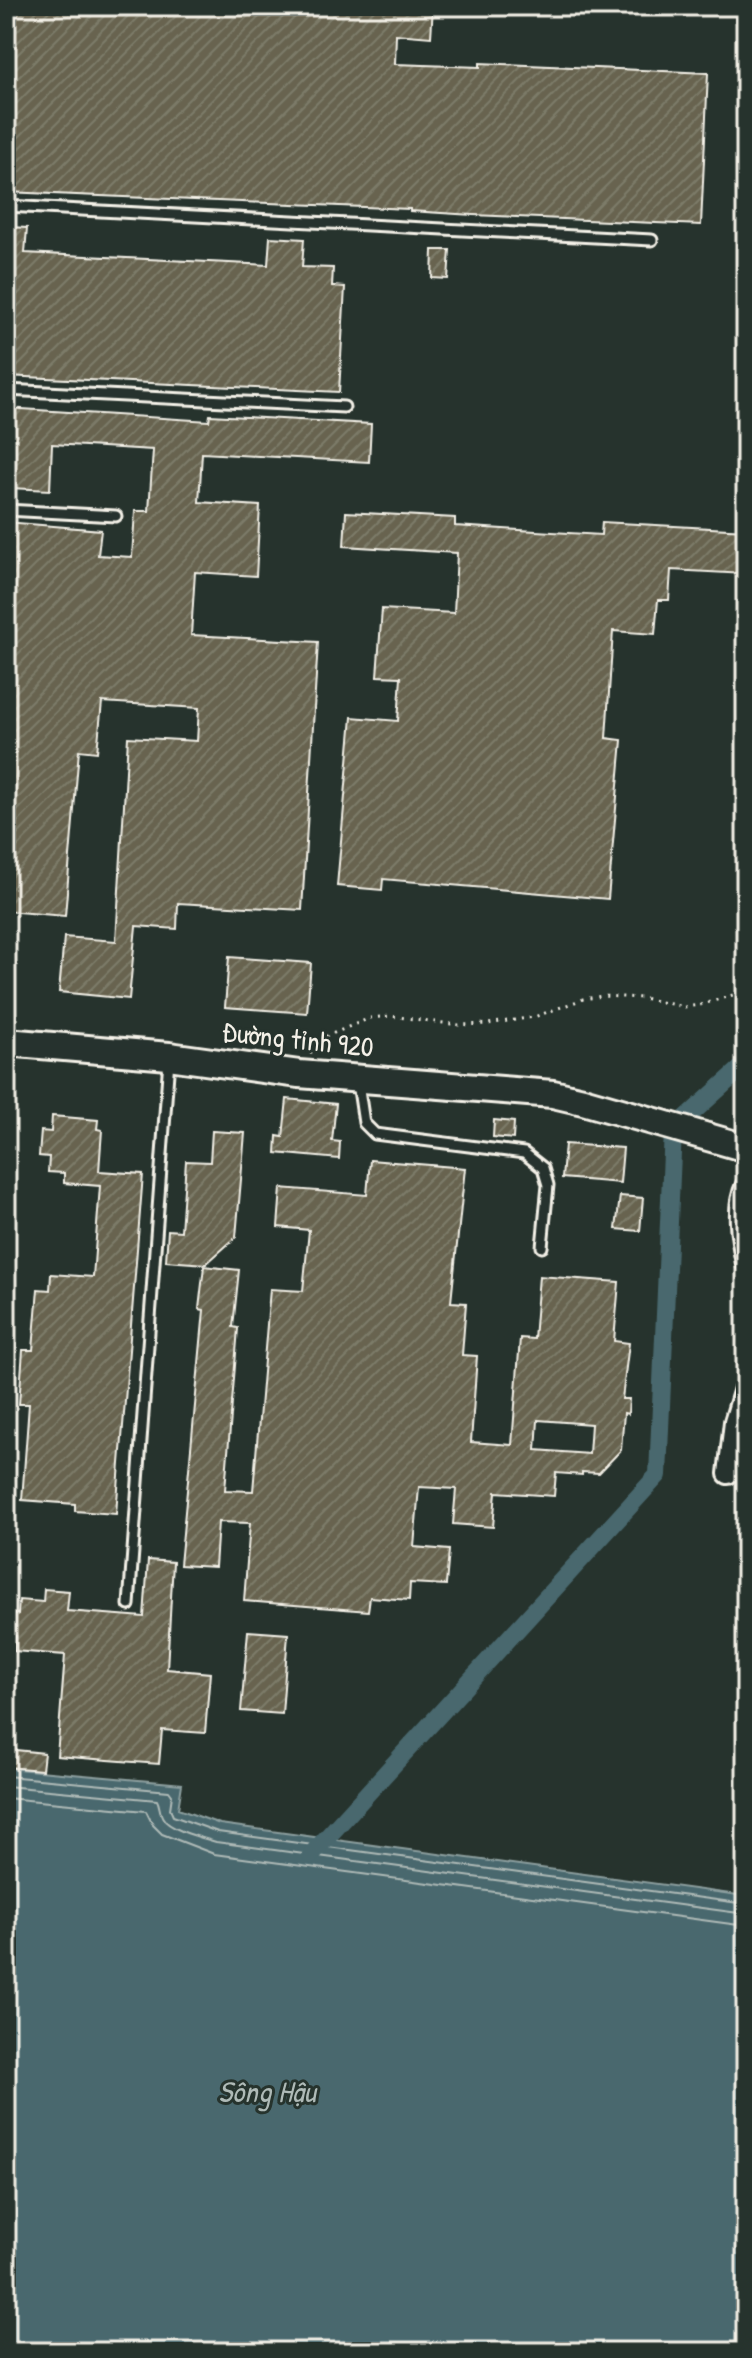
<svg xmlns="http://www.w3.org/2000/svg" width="752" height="2358" viewBox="0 0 752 2358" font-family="'Patrick Hand',sans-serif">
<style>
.water{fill:#48686e;stroke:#8d9f9f;stroke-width:2}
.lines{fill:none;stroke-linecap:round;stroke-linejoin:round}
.shore{stroke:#afbab7;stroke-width:2}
.canal{stroke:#48686e;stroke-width:18}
.building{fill:url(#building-hatch);stroke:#f4f1e8;stroke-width:2;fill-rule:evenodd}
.lane-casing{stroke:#f4f1e8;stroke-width:15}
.street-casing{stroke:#f4f1e8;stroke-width:24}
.secondary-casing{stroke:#f4f1e8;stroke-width:32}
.path{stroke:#f4f1e8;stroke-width:3;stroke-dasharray:2 6;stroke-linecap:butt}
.lane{stroke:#26332d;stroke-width:9}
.street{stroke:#26332d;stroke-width:18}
.secondary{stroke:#26332d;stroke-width:26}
.labels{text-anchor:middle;stroke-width:6;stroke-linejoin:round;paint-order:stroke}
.street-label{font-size:28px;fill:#f4f1e8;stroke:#26332d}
.water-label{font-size:30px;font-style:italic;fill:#afbab7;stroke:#26332d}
</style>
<defs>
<pattern id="building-hatch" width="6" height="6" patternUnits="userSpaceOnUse" patternTransform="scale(2)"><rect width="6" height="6" fill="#676450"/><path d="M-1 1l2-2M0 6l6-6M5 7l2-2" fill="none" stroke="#7d7b69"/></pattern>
</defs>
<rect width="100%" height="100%" fill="#26332d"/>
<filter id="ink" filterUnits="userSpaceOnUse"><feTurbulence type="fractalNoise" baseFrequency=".0125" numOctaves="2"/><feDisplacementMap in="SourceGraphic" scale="16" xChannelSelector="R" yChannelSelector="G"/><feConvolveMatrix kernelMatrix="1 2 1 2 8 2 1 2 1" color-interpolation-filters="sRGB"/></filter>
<g filter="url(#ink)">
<!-- water -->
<path class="water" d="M 6,1768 L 182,1784 L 178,1809 L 220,1824 L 746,1896 L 746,2352 L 6,2352 Z"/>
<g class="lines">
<!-- shore -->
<path class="shore" d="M 6,1776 L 169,1791 L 172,1795 L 170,1809 L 173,1816 L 218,1832 L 746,1904
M 6,1786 L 157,1800 C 160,1805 159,1812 163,1818 C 169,1830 203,1838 216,1842 L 746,1914
M 6,1798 L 146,1811 L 153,1825 L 162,1834 L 214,1854 L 746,1926"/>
<!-- canal -->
<path class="canal" d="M 311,1855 L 658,1475 L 673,1130 L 746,1064"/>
</g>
<!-- building -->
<path class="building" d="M 6,6 L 433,6 L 431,37 L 396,34 L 395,64 L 480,67 L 480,63 L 708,73 L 701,225 L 473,215 L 410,211 L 410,209 L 6,192 Z
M 8,227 L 27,228 L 25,253 L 268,265 L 270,237 L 304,239 L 302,267 L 333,268 L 332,286 L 345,287 L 339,392 L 6,376 L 6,255 Z
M 433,250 L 450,250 L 448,279 L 432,278 Z
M 6,408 L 209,421 L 210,415 L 371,424 L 369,462 L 202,453 L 199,502 L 260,506 L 256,576 L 195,572 L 191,635 L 318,642 L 302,910 L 178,903 L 177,929 L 136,926 L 129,999 L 59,992 L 64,937 L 116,941 L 128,737 L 197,741 L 199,708 L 102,702 L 97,752 L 79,750 L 65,916 L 6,911 L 6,522 L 101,530 L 98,555 L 132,557 L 135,511 L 149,511 L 153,450 L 52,444 L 50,490 L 10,488 L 13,441 L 6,441 Z
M 346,512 L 455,518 L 455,526 L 601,535 L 602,522 L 746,530 L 746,574 L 671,570 L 669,600 L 658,600 L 655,634 L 613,631 L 606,738 L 622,740 L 608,899 L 383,879 L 382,890 L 337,886 L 352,717 L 398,721 L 401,677 L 377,676 L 382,609 L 454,613 L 457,553 L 344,546 Z
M 229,957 L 311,963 L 307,1013 L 225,1007 Z
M 287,1099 L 336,1104 L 332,1141 L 340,1142 L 339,1159 L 276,1153 L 277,1136 L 283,1137 Z
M 52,1116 L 98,1120 L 97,1129 L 102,1130 L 99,1171 L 143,1174 L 116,1514 L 75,1511 L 75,1504 L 22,1500 L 29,1404 L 19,1404 L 23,1350 L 33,1350 L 38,1289 L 50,1290 L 51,1274 L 93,1277 L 100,1186 L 64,1183 L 64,1173 L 48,1172 L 49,1157 L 39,1156 L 41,1131 L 51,1132 Z
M 494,1120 L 514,1122 L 513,1139 L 493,1137 Z
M 212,1131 L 245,1133 L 236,1237 L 206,1264 L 166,1261 L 168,1230 L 181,1231 L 186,1161 L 210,1162 Z
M 565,1144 L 623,1148 L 620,1183 L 562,1178 Z
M 370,1160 L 465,1168 L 451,1302 L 466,1303 L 462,1355 L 477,1356 L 471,1442 L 512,1445 L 520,1338 L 534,1339 L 539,1276 L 619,1282 L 614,1341 L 629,1343 L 622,1399 L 629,1399 L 628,1414 L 624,1413 L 621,1450 L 599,1473 L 582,1472 L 582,1475 L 556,1473 L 554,1496 L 496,1492 L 493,1527 L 453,1524 L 456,1489 L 419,1487 L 414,1547 L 449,1550 L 446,1585 L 410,1583 L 409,1600 L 370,1597 L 368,1611 L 244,1601 L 250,1523 L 218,1522 L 215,1567 L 180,1565 L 204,1310 L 199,1309 L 204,1266 L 239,1270 L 233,1327 L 238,1328 L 225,1490 L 253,1491 L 270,1289 L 303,1291 L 309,1230 L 278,1227 L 281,1188 L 367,1195 ZM 538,1420 L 591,1424 L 589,1454 L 536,1450 Z
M 620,1196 L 643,1198 L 640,1231 L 616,1229 Z
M 148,1560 L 173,1562 L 167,1669 L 210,1673 L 205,1733 L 162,1730 L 159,1764 L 57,1756 L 65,1655 L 14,1651 L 16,1636 L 6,1635 L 8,1613 L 18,1614 L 19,1600 L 43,1602 L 44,1589 L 69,1591 L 67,1611 L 144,1617 Z
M 248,1631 L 288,1634 L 282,1714 L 241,1711 Z
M 6,1749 L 44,1753 L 42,1770 L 6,1767 Z"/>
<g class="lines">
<!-- lane casing -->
<g class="lane-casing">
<path id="lane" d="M 6,206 L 652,240
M 6,390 L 344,407
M 6,510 L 116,516
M 358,1083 L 364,1123 L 375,1134 L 524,1153 L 543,1168 L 548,1185 L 542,1247
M 129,1605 L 169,1059"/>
</g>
<!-- street casing -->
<g class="street-casing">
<path id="street" d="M 746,1185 C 735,1208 741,1239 746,1263
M 728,1474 L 734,1422 L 746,1382"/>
</g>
<!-- secondary casing -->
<g class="secondary-casing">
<path id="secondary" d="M 6,1042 L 169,1056 L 299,1074 L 553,1094 L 583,1101 L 746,1148"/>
</g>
<!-- path -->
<path class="path" d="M 310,1054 L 322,1038 L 370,1018 L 391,1016 L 459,1025 L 488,1024 L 534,1017 L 583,999 L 602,996 L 643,998 L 684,1007 L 700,1005 L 746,991"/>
<!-- lane -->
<use href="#lane" class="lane"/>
<!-- street -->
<use href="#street" class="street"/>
<!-- secondary -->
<use href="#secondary" class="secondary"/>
</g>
</g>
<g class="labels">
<!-- street labels -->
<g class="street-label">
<text transform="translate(298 1039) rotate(6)" y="10">Đường tỉnh 920</text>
</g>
<!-- water labels -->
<g class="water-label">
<text x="267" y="2102">Sông Hậu</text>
</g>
</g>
<!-- margin -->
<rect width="752" height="2358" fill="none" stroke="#26332d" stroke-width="32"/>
<rect x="16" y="16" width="720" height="2326" fill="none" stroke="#f4f1e8" stroke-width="3" filter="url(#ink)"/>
</svg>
